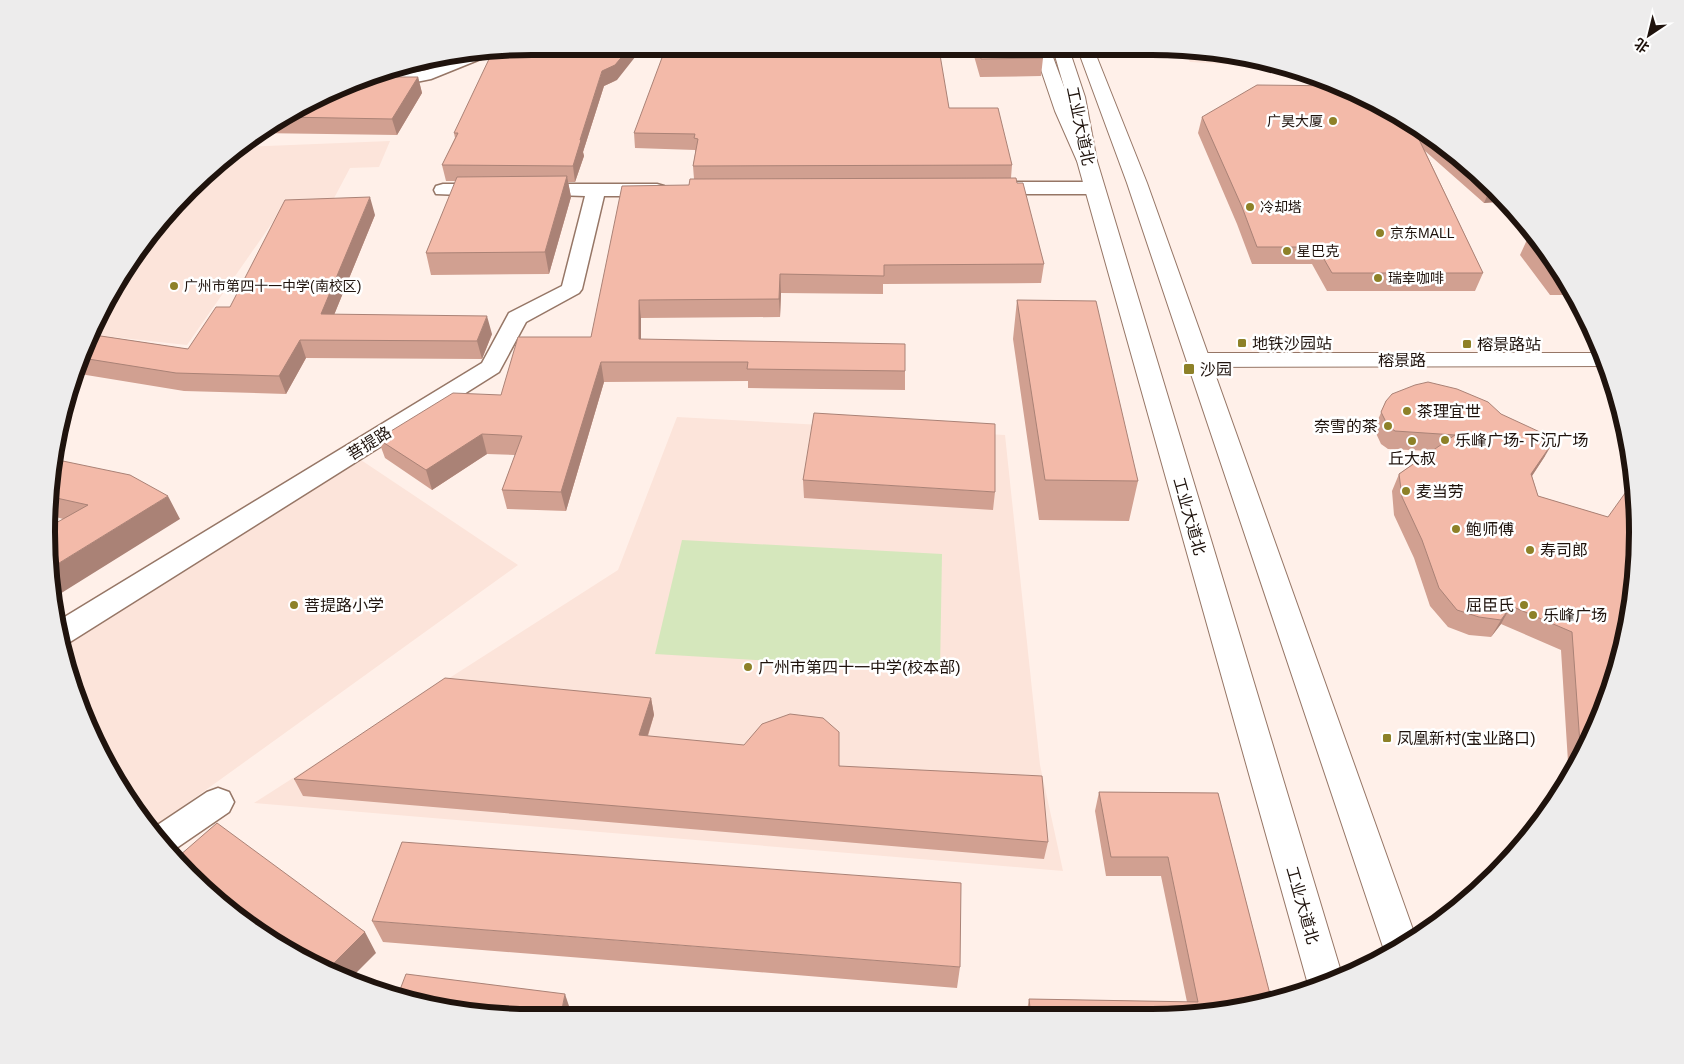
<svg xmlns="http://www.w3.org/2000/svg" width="1684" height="1064" viewBox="0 0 1684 1064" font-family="Arial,'Noto Sans SC',sans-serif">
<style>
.education{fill:#fce4da}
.green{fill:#d5e7bc}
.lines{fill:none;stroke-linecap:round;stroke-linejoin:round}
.street-casing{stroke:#967666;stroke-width:3}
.secondary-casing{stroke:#967666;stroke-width:2}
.primary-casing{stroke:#967666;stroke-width:2}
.street{fill:#fff;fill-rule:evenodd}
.secondary{fill:#fff;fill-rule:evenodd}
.primary{fill:#fff;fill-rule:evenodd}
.wall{fill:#d1a091}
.shaded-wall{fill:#aa8276}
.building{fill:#f3baa9;stroke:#aa8276}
.poi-dot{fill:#8d8128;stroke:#fff;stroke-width:2}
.labels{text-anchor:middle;stroke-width:5;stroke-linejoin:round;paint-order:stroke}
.far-poi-label{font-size:14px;fill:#1f130d;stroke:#fff;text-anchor:start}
.street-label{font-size:16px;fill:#1f130d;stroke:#fff}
.poi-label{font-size:16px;fill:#1f130d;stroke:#fff;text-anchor:start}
.rim{fill:none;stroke:#1f130d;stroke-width:6}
</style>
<rect width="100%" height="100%" fill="#fff0e9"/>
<!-- education -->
<path class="education" d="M 1183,50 L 1215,50 L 1276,67 L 1190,62 Z
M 390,141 L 379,167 L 350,168 L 332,202 L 286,203 L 187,345 L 94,335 L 146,237 L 242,147 Z
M 677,417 L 1005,435 L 1040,765 L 1063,871 L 254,803 L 618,570 Z
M 361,460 L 518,565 L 153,828 L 128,802 L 63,658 L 61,645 Z"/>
<!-- green -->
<path class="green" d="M 682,540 L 942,554 L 940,671 L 655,654 Z"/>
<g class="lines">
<!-- street casing -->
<g class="street-casing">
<path id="street" d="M 484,54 L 483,58 L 431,79 L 411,83 L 362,84 L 356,82 L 372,74 L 411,73 L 427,70 L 453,59 Z
M 988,182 L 1095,182 L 1102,184 L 1104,188 L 1102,192 L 1095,194 L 988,194 L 981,192 L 979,188 L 981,184 Z
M 443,184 L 487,184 L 494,186 L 496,190 L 494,194 L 487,196 L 436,194 L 434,190 L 436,186 Z
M 534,184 L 657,184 L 664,186 L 666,190 L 664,194 L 657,196 L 604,196 L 582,289 L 579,293 L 526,322 L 499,372 L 70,642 L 61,644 L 58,621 L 482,363 L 509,313 L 562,286 L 585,196 L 527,194 L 525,190 L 527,186 Z
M 218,788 L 229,792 L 234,802 L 229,812 L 175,849 L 173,850 L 153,828 L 207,792 Z"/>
</g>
<!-- secondary casing -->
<g class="secondary-casing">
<path id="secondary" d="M 1034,49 L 1050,49 L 1073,111 L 1097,161 L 1094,165 L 1087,167 L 1080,165 L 1077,161 L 1055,111 Z
M 1199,353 L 1602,353 L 1608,366 L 1199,367 L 1191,365 L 1187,360 L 1191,355 Z"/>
</g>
<!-- primary casing -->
<g class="primary-casing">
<path id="primary" d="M 1053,49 L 1069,49 L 1085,97 L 1097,161 L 1342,975 L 1309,988 L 1077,161 L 1067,97 Z
M 1078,50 L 1094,50 L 1147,183 L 1416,938 L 1395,953 L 1386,956 L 1127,183 Z"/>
</g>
<!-- street -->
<use href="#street" class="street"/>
<!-- secondary -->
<use href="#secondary" class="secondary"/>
<!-- primary -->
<use href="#primary" class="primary"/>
</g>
<!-- wall -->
<path class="wall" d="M 972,49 L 1040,49 L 1043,58 L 1041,76 L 980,77 Z
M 367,77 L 418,77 L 422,93 L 397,135 L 257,133 L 262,128 Z
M 617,80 L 604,86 L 583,152 L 584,156 L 575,182 L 568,182 L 571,197 L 549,274 L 431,275 L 426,253 L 456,181 L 446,181 L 442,165 L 455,138 L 454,133 Z
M 1343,86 L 1448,147 L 1506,201 L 1484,203 L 1425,151 L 1483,273 L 1475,291 L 1327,291 L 1312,264 L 1252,264 L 1237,224 L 1198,133 L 1202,117 Z
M 949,108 L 1012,165 L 1011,178 L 1044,264 L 1041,283 L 883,284 L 883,294 L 781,293 L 780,317 L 641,318 L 641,339 L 905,371 L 905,390 L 748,388 L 748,381 L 604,382 L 566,511 L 507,509 L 502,490 L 515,455 L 487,454 L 432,490 L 385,458 L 378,439 L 501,395 L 591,337 L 689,185 L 694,179 L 693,166 L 695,154 L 695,150 L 635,148 L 634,133 Z
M 375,215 L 334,315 L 492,334 L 482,359 L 306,358 L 286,394 L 184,391 L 74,373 L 94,335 L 188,349 L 230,307 Z
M 1531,231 L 1573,289 L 1575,295 L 1550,295 L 1520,255 Z
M 1017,300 L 1138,481 L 1129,521 L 1039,520 L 1013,339 Z
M 1386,401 L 1501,414 L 1545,456 L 1532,476 L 1538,496 L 1608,517 L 1588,747 L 1569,778 L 1561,650 L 1501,624 L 1491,637 L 1469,635 L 1448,627 L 1430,606 L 1414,558 L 1394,515 L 1392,491 L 1399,474 L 1431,451 L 1388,449 L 1381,444 L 1374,429 Z
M 58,460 L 180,519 L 63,519 L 49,515 Z
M 803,480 L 995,492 L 993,510 L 804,498 Z
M 651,698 L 654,715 L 648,736 L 839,766 L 1048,842 L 1044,859 L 303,796 L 294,779 Z
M 1099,792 L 1218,793 L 1272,1002 L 1184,1017 L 1026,1016 L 1029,999 L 1187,1002 L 1161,876 L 1106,876 L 1095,811 Z
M 372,921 L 960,967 L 957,988 L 383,942 Z"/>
<!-- shaded-wall -->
<path class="shaded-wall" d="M 630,47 L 643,47 L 617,80 L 604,86 L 583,152 L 584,156 L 575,182 L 573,166 L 580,140 L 602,71 Z
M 418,77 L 422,93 L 397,135 L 392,119 Z
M 567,176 L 571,197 L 549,274 L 545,252 Z
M 1491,187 L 1506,201 L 1484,203 Z
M 370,197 L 375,215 L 327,332 L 321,314 Z
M 780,274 L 781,293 L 780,317 L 779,299 Z
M 639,300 L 641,318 L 641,358 L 639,339 Z
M 487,316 L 492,334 L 482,359 L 477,341 Z
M 300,340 L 306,358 L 286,394 L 279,376 Z
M 601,362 L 604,382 L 566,511 L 561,492 Z
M 482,434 L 487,454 L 432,490 L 426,470 Z
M 1555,439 L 1545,456 L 1522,491 L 1531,474 Z
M 168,496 L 180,519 L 55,597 L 51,568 Z
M 1511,606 L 1501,624 L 1491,637 L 1501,620 Z
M 651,698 L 654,715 L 642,753 L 639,735 Z
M 365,932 L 376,953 L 348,981 L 327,970 Z
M 565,994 L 570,1009 L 569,1014 L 561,1014 Z"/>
<!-- building -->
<path class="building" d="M 596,47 L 630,47 L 615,65 L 602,71 L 580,140 L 581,140 L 573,166 L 442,165 L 458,133 L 454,133 L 490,57 L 578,56 Z
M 666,47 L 939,49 L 949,108 L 998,108 L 1012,165 L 693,166 L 698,139 L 694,138 L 695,134 L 634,133 Z
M 979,49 L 1040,49 L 1043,58 L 981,59 Z
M 367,77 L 418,77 L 392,119 L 284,117 Z
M 1257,85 L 1343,86 L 1413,127 L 1483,273 L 1332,273 L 1317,247 L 1257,247 L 1242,207 L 1202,117 Z
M 1436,140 L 1448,147 L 1453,152 L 1453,153 Z
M 567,176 L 545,252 L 426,253 L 457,177 Z
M 1016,178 L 1017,183 L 1023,183 L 1044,264 L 884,265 L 884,276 L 780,274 L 779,299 L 639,300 L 639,339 L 905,344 L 905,371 L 747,369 L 748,362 L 601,362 L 561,492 L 502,490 L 522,436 L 482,434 L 426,470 L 378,439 L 453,393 L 501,395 L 518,337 L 591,337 L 622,186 L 689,185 L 690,179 Z
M 370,197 L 321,314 L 487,316 L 477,341 L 300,340 L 279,376 L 176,373 L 82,358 L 94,335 L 188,349 L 216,307 L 230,307 L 285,200 Z
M 1017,300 L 1096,301 L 1138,481 L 1045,480 Z
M 1428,382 L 1457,389 L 1488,402 L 1501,414 L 1555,439 L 1531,474 L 1538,496 L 1608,517 L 1628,489 L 1634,484 L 1637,564 L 1621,658 L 1588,747 L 1581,758 L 1572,632 L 1511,606 L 1501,620 L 1479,617 L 1457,610 L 1439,588 L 1422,540 L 1402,497 L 1399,474 L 1455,435 L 1395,431 L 1388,426 L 1381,412 L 1386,401 L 1392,394 L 1415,385 Z
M 814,413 L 995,424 L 995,492 L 803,480 Z
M 58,460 L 130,475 L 168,496 L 51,568 L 46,532 L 47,528 L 88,505 L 52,497 Z
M 445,678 L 651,698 L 639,735 L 744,745 L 762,724 L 790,714 L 823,718 L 839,732 L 839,766 L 1042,776 L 1048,842 L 294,779 Z
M 1099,792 L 1218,793 L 1272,1002 L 1184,1017 L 1031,1016 L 1029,999 L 1198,1002 L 1168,857 L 1111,857 Z
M 217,823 L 365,932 L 327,970 L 240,919 L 233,914 L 179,856 Z
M 402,842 L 961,883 L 960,967 L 372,921 Z
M 406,974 L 565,994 L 561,1014 L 469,1014 L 398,995 Z"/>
<!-- markers -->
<g class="poi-dot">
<circle cx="1333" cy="121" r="5"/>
<circle cx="1250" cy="207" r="5"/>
<circle cx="1380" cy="233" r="5"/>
<circle cx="1287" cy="251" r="5"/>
<circle cx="1378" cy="278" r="5"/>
<circle cx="174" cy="286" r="5"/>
<rect x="1237" y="338" width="10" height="10" rx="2.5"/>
<rect x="1462" y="339" width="10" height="10" rx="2.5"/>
<rect x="1183" y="363" width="12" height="12" rx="2.5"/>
<circle cx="1407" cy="411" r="5"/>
<circle cx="1388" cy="426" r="5"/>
<circle cx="1445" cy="440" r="5"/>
<circle cx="1412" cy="441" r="5"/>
<circle cx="1406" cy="491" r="5"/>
<circle cx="1456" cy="529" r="5"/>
<circle cx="1530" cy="550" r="5"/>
<circle cx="294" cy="605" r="5"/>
<circle cx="1524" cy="605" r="5"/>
<circle cx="1533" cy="615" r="5"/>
<circle cx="748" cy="667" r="5"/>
<rect x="1382" y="733" width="10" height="10" rx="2.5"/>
</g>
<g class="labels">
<!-- far-poi labels -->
<g class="far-poi-label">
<text x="1323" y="126" text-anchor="end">广昊大厦</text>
<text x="1260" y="212">冷却塔</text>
<text x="1390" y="238">京东MALL</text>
<text x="1297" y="256">星巴克</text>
<text x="1388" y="283">瑞幸咖啡</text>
<text x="184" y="291">广州市第四十一中学(南校区)</text>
</g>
<!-- street labels -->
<g class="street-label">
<text transform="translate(1081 126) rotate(78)" y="6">工业大道北</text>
<text x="1402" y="366">榕景路</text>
<text transform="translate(369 443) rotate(-32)" y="6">菩提路</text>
<text transform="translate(1190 516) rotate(74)" y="6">工业大道北</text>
<text transform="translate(1303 905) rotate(74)" y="6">工业大道北</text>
</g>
<!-- poi labels -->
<g class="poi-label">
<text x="1252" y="349">地铁沙园站</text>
<text x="1477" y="350">榕景路站</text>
<text x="1200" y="375">沙园</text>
<text x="1417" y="417">茶理宜世</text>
<text x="1378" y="432" text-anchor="end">奈雪的茶</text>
<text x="1455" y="446">乐峰广场-下沉广场</text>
<text x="1412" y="464" text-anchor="middle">丘大叔</text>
<text x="1416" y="497">麦当劳</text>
<text x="1466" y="535">鲍师傅</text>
<text x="1540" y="556">寿司郎</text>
<text x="304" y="611">菩提路小学</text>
<text x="1514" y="611" text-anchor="end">屈臣氏</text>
<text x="1543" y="621">乐峰广场</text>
<text x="758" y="673">广州市第四十一中学(校本部)</text>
<text x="1397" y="744">凤凰新村(宝业路口)</text>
</g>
</g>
<!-- crop -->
<path d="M0 0H1684V1064H0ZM532 55H1152A477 477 0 0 1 1629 532V532A477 477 0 0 1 1152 1009H532A477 477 0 0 1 55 532V532A477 477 0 0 1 532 55Z" fill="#edecec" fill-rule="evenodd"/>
<path class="rim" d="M532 55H1152A477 477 0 0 1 1629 532V532A477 477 0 0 1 1152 1009H532A477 477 0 0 1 55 532V532A477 477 0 0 1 532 55Z"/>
<!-- north arrow -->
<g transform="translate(1649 35) rotate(215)" stroke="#ffffff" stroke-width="4" paint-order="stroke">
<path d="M0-4L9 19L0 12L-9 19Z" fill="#1f130d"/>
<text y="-8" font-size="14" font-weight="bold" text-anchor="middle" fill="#1f130d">北</text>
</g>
</svg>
